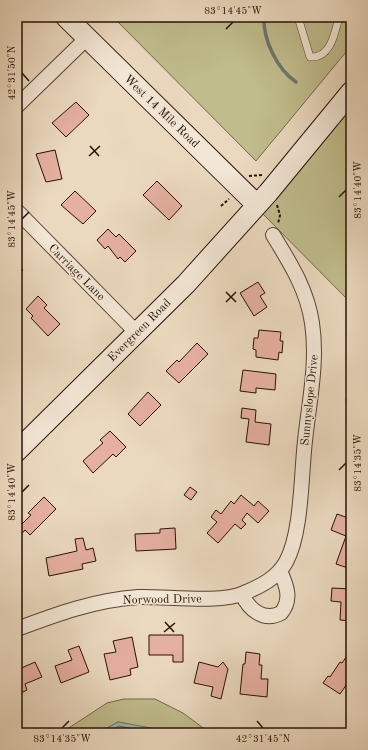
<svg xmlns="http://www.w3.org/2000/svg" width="368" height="750" viewBox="0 0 368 750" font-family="'Old Standard TT',serif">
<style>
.green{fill:#c0bc8c;stroke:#746648}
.water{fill:#98bab1;stroke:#6b766c}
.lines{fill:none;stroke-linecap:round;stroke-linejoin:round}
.shore{stroke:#60655a;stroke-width:1}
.stream{stroke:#6b766c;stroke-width:3.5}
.building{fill:#e6b0a1;stroke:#281004}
.lane-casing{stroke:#594233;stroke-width:8}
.street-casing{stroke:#594233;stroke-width:16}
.secondary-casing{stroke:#281004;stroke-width:22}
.path{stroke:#281004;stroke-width:2;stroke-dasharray:3 2;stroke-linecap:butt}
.lane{stroke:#f2e6d5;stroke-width:7}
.street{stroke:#f2e6d5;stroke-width:14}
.secondary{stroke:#f2e6d5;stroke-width:20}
.ticks{fill:none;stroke:#281004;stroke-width:1.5}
.labels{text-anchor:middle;stroke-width:3;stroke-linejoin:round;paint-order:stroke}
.street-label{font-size:12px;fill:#281004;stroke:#f2e6d5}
.neatline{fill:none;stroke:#281004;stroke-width:1.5}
.ticks-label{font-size:10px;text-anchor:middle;fill:#281004}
</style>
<rect width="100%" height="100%" fill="#ebd9bf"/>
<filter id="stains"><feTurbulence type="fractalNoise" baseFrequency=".005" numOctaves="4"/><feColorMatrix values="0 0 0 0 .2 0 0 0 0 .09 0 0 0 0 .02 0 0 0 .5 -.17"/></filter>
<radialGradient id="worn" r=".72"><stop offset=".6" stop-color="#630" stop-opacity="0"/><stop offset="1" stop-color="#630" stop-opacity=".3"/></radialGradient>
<!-- green -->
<path class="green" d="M 113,17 L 351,17 L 351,46 L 256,161 Z
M 351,96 L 351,303 L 258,209 Z
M 124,699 L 155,699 L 183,713 L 210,733 L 170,733 L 118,722 L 98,733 L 61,733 L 107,703 Z"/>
<!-- water -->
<path class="water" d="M 118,722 L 168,731 L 170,733 L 98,733 Z"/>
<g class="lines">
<!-- shore -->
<path class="shore" d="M 106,733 L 119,726 L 155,733"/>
<!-- stream -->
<path class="stream" d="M 264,17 C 263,40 277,69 296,82"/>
</g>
<!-- building -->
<path class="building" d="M 76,102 L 89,115 L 66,137 L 52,123 Z
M 55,150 L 62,179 L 46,182 L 36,154 Z
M 157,181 L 182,206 L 169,220 L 143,195 Z
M 75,191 L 96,211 L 83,224 L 61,205 Z
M 108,229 L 116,237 L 119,234 L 136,251 L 125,262 L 120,257 L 118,259 L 108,246 L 105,249 L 97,240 Z
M 17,264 L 23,270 L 17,277 Z
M 258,282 L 265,293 L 260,296 L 267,307 L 254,316 L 240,293 Z
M 38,296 L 47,305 L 44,308 L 60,324 L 48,336 L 31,318 L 33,316 L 26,309 Z
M 259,330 L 281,332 L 280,341 L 283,341 L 282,353 L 279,352 L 278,360 L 256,357 L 256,350 L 253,349 L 254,338 L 258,338 Z
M 197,343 L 208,354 L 179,383 L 166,371 L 177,360 L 179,362 Z
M 243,370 L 276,374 L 275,390 L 256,388 L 256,393 L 240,391 Z
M 349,390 L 351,390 L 351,409 L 347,408 L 346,399 Z
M 148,392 L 161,405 L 140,426 L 128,414 Z
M 242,408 L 256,410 L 255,422 L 271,424 L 269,445 L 246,442 L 249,419 L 241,418 Z
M 351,416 L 351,431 L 349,431 L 348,423 Z
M 110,431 L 126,447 L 116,457 L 113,454 L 93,473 L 83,461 L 103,443 L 100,440 Z
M 190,487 L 197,492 L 191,500 L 184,495 Z
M 241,495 L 254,506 L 258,501 L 269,511 L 258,523 L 247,513 L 242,520 L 246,524 L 241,529 L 235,524 L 218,543 L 207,533 L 217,522 L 211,517 L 216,510 L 221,514 L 231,501 L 234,504 Z
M 44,497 L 56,509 L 30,535 L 25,530 L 17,539 L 17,520 L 22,524 L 31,515 L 28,513 Z
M 337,514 L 351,519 L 351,569 L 336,564 L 346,536 L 331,530 Z
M 175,528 L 176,549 L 136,551 L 135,534 L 160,533 L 160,529 Z
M 83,538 L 86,550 L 93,548 L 96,561 L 82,564 L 83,569 L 49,576 L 46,558 L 77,551 L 75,539 Z
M 332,588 L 351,589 L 351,621 L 340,620 L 341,602 L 331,601 Z
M 149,635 L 183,635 L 183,662 L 173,662 L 173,655 L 149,655 Z
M 132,637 L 138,667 L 130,669 L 131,675 L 110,680 L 104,654 L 116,652 L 113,641 Z
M 79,646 L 89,672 L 61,683 L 55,666 L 72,660 L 68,650 Z
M 351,650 L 351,678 L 340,694 L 323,683 L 328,676 L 330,677 L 340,662 L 342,663 Z
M 246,652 L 260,654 L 259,665 L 262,665 L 261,679 L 268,679 L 267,697 L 240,694 L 243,664 L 245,664 Z
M 35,662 L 42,677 L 25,684 L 27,690 L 17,695 L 17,670 Z
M 199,662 L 218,667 L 223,662 L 228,669 L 221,699 L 211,696 L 213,687 L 194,683 Z"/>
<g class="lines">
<!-- lane casing -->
<g class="lane-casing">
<path id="lane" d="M 298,17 L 310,57 C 331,59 335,32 339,17"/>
</g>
<!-- street casing -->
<g class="street-casing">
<path id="street" d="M 17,106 L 87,38
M 17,211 L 137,333
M 242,594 C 249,610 264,622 281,613 C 292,600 287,586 280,571
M 17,629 C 57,614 95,600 138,597 C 166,596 220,604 244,593 C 261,586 277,578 286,562 C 302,533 301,475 305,441 C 309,402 318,362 312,323 C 307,289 290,263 273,235"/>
</g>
<!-- secondary casing -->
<g class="secondary-casing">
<path id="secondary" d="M 66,17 L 257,205
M 17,451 L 186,284 L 268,193 L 351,92"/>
</g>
<!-- path -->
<path class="path" d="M 249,176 L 262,175
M 277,205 L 280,215 L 278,224
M 221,206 L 229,199"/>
<!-- lane -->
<use href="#lane" class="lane"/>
<!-- street -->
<use href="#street" class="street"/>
<!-- secondary -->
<use href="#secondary" class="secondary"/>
</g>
<!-- ticks -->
<path class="ticks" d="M 226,29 L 233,22M 22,73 L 29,81M 90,146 L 99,156M 89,156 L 100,146M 339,197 L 346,190M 22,219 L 29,212M 226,292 L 236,302M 226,302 L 236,292M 339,470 L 346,463M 22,492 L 29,485M 165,622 L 174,632M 164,632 L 175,623M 257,721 L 263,728M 62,728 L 69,721"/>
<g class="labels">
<!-- street labels -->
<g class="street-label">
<text transform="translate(162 111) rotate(44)" y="4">West 14 Mile Road</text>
<text transform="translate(77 272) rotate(45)" y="4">Carriage Lane</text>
<text transform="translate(139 330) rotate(-45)" y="4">Evergreen Road</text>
<text transform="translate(309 400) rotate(-84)" y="4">Sunnyslope Drive</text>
<text transform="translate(162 599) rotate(-1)" y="4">Norwood Drive</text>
</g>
</g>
<!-- margin -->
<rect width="368" height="750" fill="none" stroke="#ebd9bf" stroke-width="44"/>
<rect x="22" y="22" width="324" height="706" class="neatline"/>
<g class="ticks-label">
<text x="233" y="14">83°14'45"W</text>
<text transform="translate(11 73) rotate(-90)" y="4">42°31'50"N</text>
<text transform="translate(357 190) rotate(-90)" y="4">83°14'40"W</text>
<text transform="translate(11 219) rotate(-90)" y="4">83°14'45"W</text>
<text transform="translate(357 463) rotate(-90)" y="4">83°14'35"W</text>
<text transform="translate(11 492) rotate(-90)" y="4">83°14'40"W</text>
<text x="62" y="742">83°14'35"W</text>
<text x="263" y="742">42°31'45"N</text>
</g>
<rect width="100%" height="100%" filter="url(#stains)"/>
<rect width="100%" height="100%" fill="url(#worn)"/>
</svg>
